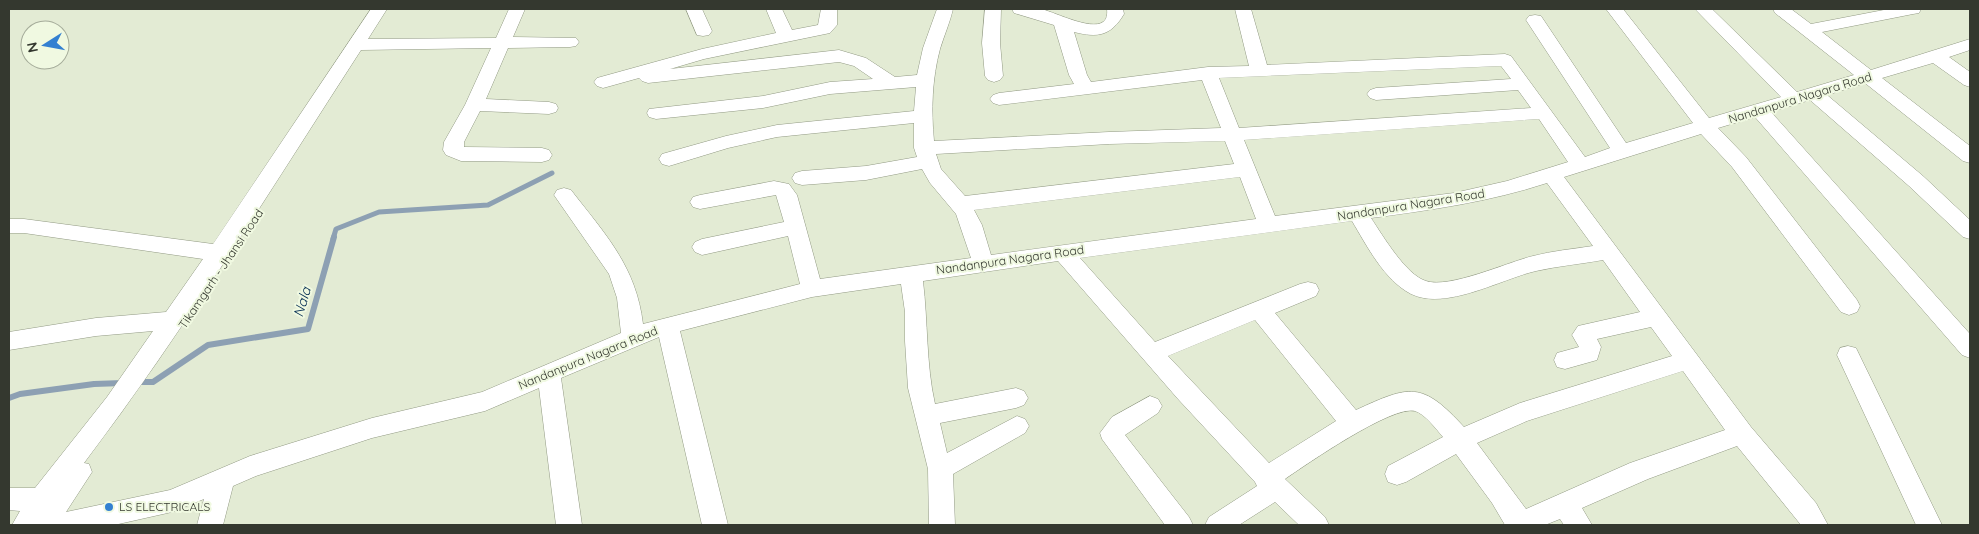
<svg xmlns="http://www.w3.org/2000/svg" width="1979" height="534" viewBox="0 0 1979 534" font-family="Quicksand,sans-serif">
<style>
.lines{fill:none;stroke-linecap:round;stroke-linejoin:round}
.stream-far1{stroke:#8da0b3;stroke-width:5}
.stream{stroke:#8da0b3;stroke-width:6}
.minor-casing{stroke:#929a84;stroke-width:1}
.minor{fill:#fff;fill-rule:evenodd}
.poi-dot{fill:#3380d1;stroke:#f0f9e1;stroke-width:2}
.labels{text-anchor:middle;stroke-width:4;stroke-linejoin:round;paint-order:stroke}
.street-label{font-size:12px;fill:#34382f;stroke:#f0f9e1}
.poi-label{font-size:12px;fill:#34382f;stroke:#f0f9e1;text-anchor:start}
.water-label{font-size:14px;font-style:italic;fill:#032c52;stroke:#f0f9e1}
</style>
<rect width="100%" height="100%" fill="#e3ebd4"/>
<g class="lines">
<!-- stream-far1 -->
<path class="stream-far1" d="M 333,239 L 336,229 L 379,212 L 488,205 L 552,173"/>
<!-- stream -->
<path class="stream" d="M 137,382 L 153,382 L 208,345 L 308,329 L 334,237
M 9,398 L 20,394 L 94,384 L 123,383"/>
<!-- minor casing -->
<g class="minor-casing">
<path id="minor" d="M 371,9 L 387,9 L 368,39 L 496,38 L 509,9 L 525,9 L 513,37 L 576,38 L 579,42 L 576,46 L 570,47 L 508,48 L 486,99 L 549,102 L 556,104 L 558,108 L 556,112 L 549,114 L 480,111 L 464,142 L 464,147 L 542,148 L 549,150 L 552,155 L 549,160 L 542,162 L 461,161 L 446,155 L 443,150 L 444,142 L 465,105 L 491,48 L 361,50 C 271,189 184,331 84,463 L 89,464 L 92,472 L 66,512 L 170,490 L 250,456 L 372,418 L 482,392 L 621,333 L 617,298 L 609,274 L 554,195 L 557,190 L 564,188 L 571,190 C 605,234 636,266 643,324 L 800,284 L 788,236 L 702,255 L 695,252 L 692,247 L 695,242 L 702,239 L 784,222 L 776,195 L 700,209 L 693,207 L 690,202 L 693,197 L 700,195 L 774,181 L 789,184 L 797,195 L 820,279 L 971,258 L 956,214 L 930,183 L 922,169 L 866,180 L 802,185 L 795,183 L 792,178 L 795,173 L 802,171 L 866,166 L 917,157 L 914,148 L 914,123 L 777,137 L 728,148 L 669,166 L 662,164 L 659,159 L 662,154 L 726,136 L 777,125 L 914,111 L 916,87 L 830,94 L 763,108 L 656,119 L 649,117 L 647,113 L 649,109 L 763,96 L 830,82 L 873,79 L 854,66 L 839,62 L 648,83 L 642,81 L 639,78 L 603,88 L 597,86 L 594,82 L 597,78 L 702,49 L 776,33 L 766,9 L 782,9 L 792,30 L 818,25 L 821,9 L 837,9 L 837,25 L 830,33 L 704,59 L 670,69 L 839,50 L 866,58 L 895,77 L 917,75 L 923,48 L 937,9 L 953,9 C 950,22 944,36 940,49 C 932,79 931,110 934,141 L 1109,132 L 1221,128 L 1202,80 L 999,105 L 993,103 L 990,99 L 993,95 L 999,93 L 1074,84 L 1069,75 L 1054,25 L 1014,13 L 1012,9 C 1021,9 1031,8 1040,9 C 1053,10 1111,43 1107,9 L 1123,9 L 1124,14 C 1111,36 1098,38 1074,32 L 1087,75 L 1091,82 L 1208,67 L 1249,66 L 1235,9 L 1251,9 L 1267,65 L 1505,54 L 1511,56 L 1585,157 L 1610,148 L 1526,20 L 1529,16 L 1535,15 L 1541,16 L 1626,143 L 1693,123 L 1606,9 L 1623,9 L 1709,118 L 1781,97 L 1695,9 L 1712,9 L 1797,92 L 1854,75 L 1775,13 L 1773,9 L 1791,9 L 1811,24 L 1889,9 L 1921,9 L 1919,13 L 1913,14 L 1822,32 L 1871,70 L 1970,39 L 1970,50 L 1949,57 L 1970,72 L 1970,87 L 1964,85 L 1933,63 L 1882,78 L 1970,146 L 1970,163 L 1963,161 L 1865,83 L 1827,95 L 1923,176 L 1970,220 L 1970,239 L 1963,237 L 1909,186 L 1810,100 L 1771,112 L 1970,334 L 1970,358 L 1962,355 L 1755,117 L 1718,128 L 1746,157 L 1857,300 L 1860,306 L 1857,312 L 1849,315 L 1841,312 L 1732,167 L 1701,134 L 1564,177 L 1751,427 L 1816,503 L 1828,525 L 1801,525 L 1737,446 L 1648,479 L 1582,508 L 1592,525 L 1564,525 L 1560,519 L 1545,525 L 1505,525 L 1492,503 L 1456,454 L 1406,482 L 1397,485 L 1388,482 L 1385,474 L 1388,466 L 1443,437 C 1436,429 1425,414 1415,411 C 1392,405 1307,464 1285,479 L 1325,517 L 1329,525 L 1299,525 L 1275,502 L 1239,525 L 1205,525 L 1209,517 L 1257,486 L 1255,482 L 1178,399 L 1058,261 L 923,281 C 928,322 926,364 935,404 L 1016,388 L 1024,391 L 1028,398 L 1024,405 L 1016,408 L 940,423 L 947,453 L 1017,416 L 1025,419 L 1029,426 L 1025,433 L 953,474 L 955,525 L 929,525 L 928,469 L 908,388 L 905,341 L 905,312 L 901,284 L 812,297 L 680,331 L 728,525 L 702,525 L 659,337 L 561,378 L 582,525 L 556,525 L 539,388 L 485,411 L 372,438 L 256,476 L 233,486 L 223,525 L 197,525 L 204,499 L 172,512 L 114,525 L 12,525 L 20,511 L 9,510 L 9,488 L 35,488 L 107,397 L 153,331 L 96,336 L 9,350 L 9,332 L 96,318 L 166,312 L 203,259 L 24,233 L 9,233 L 9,219 L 24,219 L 213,244 ZM 1501,66 L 1511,79 L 1376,88 L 1370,90 L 1367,94 L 1370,98 L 1376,100 L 1518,90 L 1531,108 L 1239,128 L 1219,78 ZM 1539,119 L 1568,162 L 1507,181 L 1454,193 L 1275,216 L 1244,140 ZM 1225,141 L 1234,164 L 965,196 L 941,169 L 936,154 L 1109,144 ZM 1240,177 L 1256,219 L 991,255 L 982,225 L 974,210 ZM 1547,183 L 1593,246 C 1573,249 1552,251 1533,256 C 1508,262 1449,289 1426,281 C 1406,275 1383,236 1371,218 C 1431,210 1489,202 1547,183 ZM 1352,221 C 1367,246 1384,280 1411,294 C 1446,311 1501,279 1536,271 C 1558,266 1581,264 1603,260 L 1640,312 L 1578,326 L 1572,335 L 1579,347 L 1557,353 L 1554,360 L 1557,367 L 1565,369 L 1597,360 L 1601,347 L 1597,339 L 1651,327 L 1672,356 L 1520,403 L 1464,427 C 1422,381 1410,385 1356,410 L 1275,313 L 1316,296 L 1319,290 L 1316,284 L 1308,282 L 1300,284 L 1155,342 L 1080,258 ZM 1255,320 L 1336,421 L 1269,463 L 1168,356 ZM 1683,371 L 1725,430 L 1630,463 L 1526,509 L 1477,443 L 1527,421 Z
M 686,9 L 702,9 L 712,31 L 709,35 L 703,36 L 697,35 Z
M 985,9 L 1001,9 L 1000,43 L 1003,76 L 1000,80 L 994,82 L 988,80 L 985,76 L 982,43 Z
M 1848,346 L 1856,348 L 1942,525 L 1916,525 L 1837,355 L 1840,348 Z
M 1150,396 L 1158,399 L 1162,406 L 1158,413 L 1125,435 L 1189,517 L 1193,525 L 1165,525 L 1102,439 L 1100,433 L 1112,417 Z"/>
</g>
<!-- minor -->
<use href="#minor" class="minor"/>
</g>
<!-- markers -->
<circle class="poi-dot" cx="109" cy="507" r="5"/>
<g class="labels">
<!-- street labels -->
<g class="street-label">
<text transform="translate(1800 98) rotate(-17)" y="4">Nandanpura Nagara Road</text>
<text transform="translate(1411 205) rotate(-9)" y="4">Nandanpura Nagara Road</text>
<text transform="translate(1010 260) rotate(-8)" y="4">Nandanpura Nagara Road</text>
<text transform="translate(221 269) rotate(-56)" y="4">Tikamgarh - Jhansi Road</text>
<text transform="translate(588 358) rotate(-22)" y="4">Nandanpura Nagara Road</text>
</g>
<!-- poi labels -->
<g class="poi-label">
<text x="119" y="511">LS ELECTRICALS</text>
</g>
<!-- water labels -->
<g class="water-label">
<text transform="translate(302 302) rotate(-74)" y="5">Nala</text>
</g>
</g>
<!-- border -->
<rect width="1979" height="534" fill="none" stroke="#34382f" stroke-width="20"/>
<!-- north arrow -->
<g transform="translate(45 45) rotate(259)"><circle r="24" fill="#f0f9e1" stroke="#a5ac9a"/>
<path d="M0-4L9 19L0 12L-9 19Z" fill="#3380d1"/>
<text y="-8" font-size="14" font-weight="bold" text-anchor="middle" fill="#34382f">N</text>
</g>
</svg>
